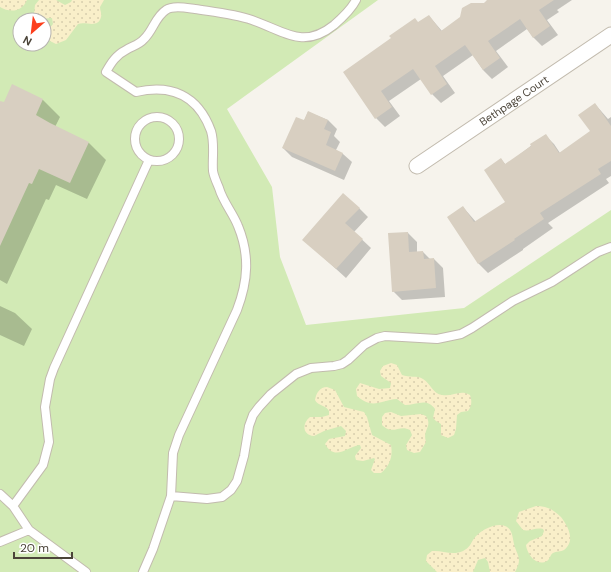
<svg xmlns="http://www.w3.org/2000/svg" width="611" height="572" viewBox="0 0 611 572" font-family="'DM Sans',sans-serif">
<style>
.green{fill:#d2eab5;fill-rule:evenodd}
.sand{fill:url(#sand-dots)}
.shadow{fill:#0003}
.building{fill:#d8cfc1}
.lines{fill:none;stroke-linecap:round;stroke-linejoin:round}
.service-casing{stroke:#c2bbae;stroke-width:10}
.minor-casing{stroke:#c2bbae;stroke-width:17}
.service{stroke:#fff;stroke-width:8}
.minor{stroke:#fff;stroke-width:15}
.labels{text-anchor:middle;stroke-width:3.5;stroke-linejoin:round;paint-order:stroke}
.street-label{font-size:11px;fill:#4b4439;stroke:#fff}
</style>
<defs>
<pattern id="sand-dots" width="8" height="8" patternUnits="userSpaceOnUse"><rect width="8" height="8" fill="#f9efc9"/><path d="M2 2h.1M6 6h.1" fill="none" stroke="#d7cead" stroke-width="1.8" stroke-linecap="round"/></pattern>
</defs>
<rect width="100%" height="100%" fill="#f6f3ec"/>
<!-- green -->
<path class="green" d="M 0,0 L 378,0 L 227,109 L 272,187 L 280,257 L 306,325 L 464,308 L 611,210 L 611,572 L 0,572 ZM 20,20 L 44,20 L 44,44 L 20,44 Z"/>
<!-- sand -->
<path class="sand" d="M 0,0 L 27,0 C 22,12 10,13 0,7 Z
M 39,0 L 56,0 L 65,5 L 71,2 L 72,0 L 104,0 L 100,7 C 100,11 102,13 101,17 C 98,29 86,21 78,24 L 66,40 L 56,44 L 50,41 L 47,36 L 48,30 L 53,24 L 52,18 L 39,19 L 34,14 L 35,5 Z
M 391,363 L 397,365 L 402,375 C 409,378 417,375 423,379 C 431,384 433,394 442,395 C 453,397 460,389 470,395 C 472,401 472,406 468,411 L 461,412 L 457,415 L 456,429 L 454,435 L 448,438 L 441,435 L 441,424 L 436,421 L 433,418 L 435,409 C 427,397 416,405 405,405 L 397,399 C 380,400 373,410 357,396 L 356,389 L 360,383 L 379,389 L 390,388 L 391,383 L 381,376 L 380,371 L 383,366 Z
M 327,387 L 335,390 L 344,407 L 364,412 L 367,417 L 372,435 L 391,445 C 393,456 390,466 381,473 L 374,473 L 371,470 L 375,459 L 374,458 L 363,461 L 356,460 L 355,456 L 361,448 L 360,445 C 348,446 335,462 325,444 L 329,439 L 345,436 L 346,431 L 341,426 L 324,431 L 314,436 C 302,435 302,423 310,417 L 322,417 L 329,415 L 329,411 C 326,405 318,406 315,400 C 316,393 320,387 327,387 Z
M 391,412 L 401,416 L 421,414 L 426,416 C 433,427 422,429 426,442 L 420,452 L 414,453 L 407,450 L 406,445 L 412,435 L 410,430 C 399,424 393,436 382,425 L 382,417 L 385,413 Z
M 536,506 C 547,506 554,510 561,517 C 568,526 576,541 564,550 C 561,552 556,551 553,553 C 550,555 550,559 547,561 C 536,567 527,554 526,545 L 530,541 L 542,536 L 544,531 L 543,529 C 535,527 530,532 523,530 L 516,521 L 519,512 Z
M 500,525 C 512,526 512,534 514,544 C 517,556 523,558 515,572 L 490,572 L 488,562 L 485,558 L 478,560 L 473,572 L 437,572 L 426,561 L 427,555 L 432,551 C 442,550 452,556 463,551 C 469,548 470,545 473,540 C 478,532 490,525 500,525 Z"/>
<!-- shadow -->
<path class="shadow" d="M 489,0 L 572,0 L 557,10 L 559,12 L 547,20 L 558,35 L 542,46 L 533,37 L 527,29 L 496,51 L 508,67 L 492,79 L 483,70 L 473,55 L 443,76 L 455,93 L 441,103 L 432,94 L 421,79 L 389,101 L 400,116 L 385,127 L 376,118 L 344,72 L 429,16 L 442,31 Z
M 12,86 L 43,100 L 60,117 L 55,127 L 89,143 L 106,160 L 87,199 L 56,185 L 49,200 L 46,199 L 7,284 L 0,280 L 0,102 L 4,104 Z
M 595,104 L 608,119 L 611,117 L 611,176 L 606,179 L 609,183 L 548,223 L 553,228 L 523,249 L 523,250 L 488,273 L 479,264 L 448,217 L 463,207 L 476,222 L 507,202 L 501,159 L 506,165 L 545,135 L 554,144 L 560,153 L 591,132 Z
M 308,112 L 328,120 L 337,129 L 334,136 L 340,142 L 336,150 L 343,154 L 352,162 L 344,180 L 292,157 L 283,148 L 304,121 Z
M 359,208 L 368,217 L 354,232 L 371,248 L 346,278 L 313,248 Z
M 408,233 L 417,242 L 417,252 L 423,252 L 430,259 L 434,259 L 443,268 L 445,297 L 402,300 L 393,291 Z
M 0,306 L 15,313 L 32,329 L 24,346 L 0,335 Z"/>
<!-- building -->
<path class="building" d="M 487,0 L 554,0 L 539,10 L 550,26 L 533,38 L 520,19 L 488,41 L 500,58 L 483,70 L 465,45 L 435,66 L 447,84 L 431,95 L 413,69 L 381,91 L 392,107 L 375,119 L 343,72 L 391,38 L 389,36 L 415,18 L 418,22 L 429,15 L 441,31 L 460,17 L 462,8 L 471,3 L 484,3 Z
M 12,84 L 43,99 L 36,115 L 50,123 L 89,142 L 70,183 L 39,169 L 32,184 L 29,183 L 0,246 L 0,101 L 4,102 Z
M 595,103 L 611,126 L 611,161 L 598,169 L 601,174 L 540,213 L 544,219 L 514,239 L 515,240 L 478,264 L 447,217 L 463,206 L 474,222 L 505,202 L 484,170 L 501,158 L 505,164 L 531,146 L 530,144 L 546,134 L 559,153 L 590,131 L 578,115 Z
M 308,111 L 328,120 L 324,129 L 331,132 L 326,145 L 343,153 L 335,171 L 282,148 L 296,117 L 304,120 Z
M 343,193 L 360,208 L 345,223 L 363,239 L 336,269 L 302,240 Z
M 408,232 L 409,252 L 423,251 L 424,259 L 434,258 L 436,288 L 392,292 L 388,233 Z"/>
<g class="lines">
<!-- service casing -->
<g class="service-casing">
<path id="service" d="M135 139a22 22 0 1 1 44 0a22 22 0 1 1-44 0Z
M 0,494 L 13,506 L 43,465 L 49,442 L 45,407 L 50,379 L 54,368 L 149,160
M 171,496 L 173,453 L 179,435 L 237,310 C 248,281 250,255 238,226 C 233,213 223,202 219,188 C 217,183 214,177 213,171 C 212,158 215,144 211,131 C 198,95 171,84 136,92 L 106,72 C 111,63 116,55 126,50 C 132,46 139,45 144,39 C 153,31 155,17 166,10 C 173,5 187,8 195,9 C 214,12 234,14 252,20 C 284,31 303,50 334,25 C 342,18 351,10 356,0
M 13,506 L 29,530 L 86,572
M 0,542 L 29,530
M 143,572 L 153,549 L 171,496 L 207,499 L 222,497 L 231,490 L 237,481 L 244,456 L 249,426 L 253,415 L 259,407 L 271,394 L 296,374 L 311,368 L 334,366 L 342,364 L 348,360 L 364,345 L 377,338 L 385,336 L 437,339 L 461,334 L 472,328 L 513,301 L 552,282 L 598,252 L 611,247"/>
</g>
<!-- minor casing -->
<g class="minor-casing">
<g id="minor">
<path id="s1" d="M 417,166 L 611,35"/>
</g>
</g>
<!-- service -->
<use href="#service" class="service"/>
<!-- minor -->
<use href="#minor" class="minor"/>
</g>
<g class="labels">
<!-- street labels -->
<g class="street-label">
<text dy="4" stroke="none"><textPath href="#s1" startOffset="117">Bethpage Court</textPath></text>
</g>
</g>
<!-- north arrow -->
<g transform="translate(32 32) rotate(208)"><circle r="19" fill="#ffffff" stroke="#b7b4b0"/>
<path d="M0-3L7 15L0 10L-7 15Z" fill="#fc3f1d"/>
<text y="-6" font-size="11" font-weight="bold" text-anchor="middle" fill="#4b4439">N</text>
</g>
<!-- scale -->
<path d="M14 552v6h58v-6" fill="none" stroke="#4b4439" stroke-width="2"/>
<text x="20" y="552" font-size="12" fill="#4b4439" stroke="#ffffff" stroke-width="3" paint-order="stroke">20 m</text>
</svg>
